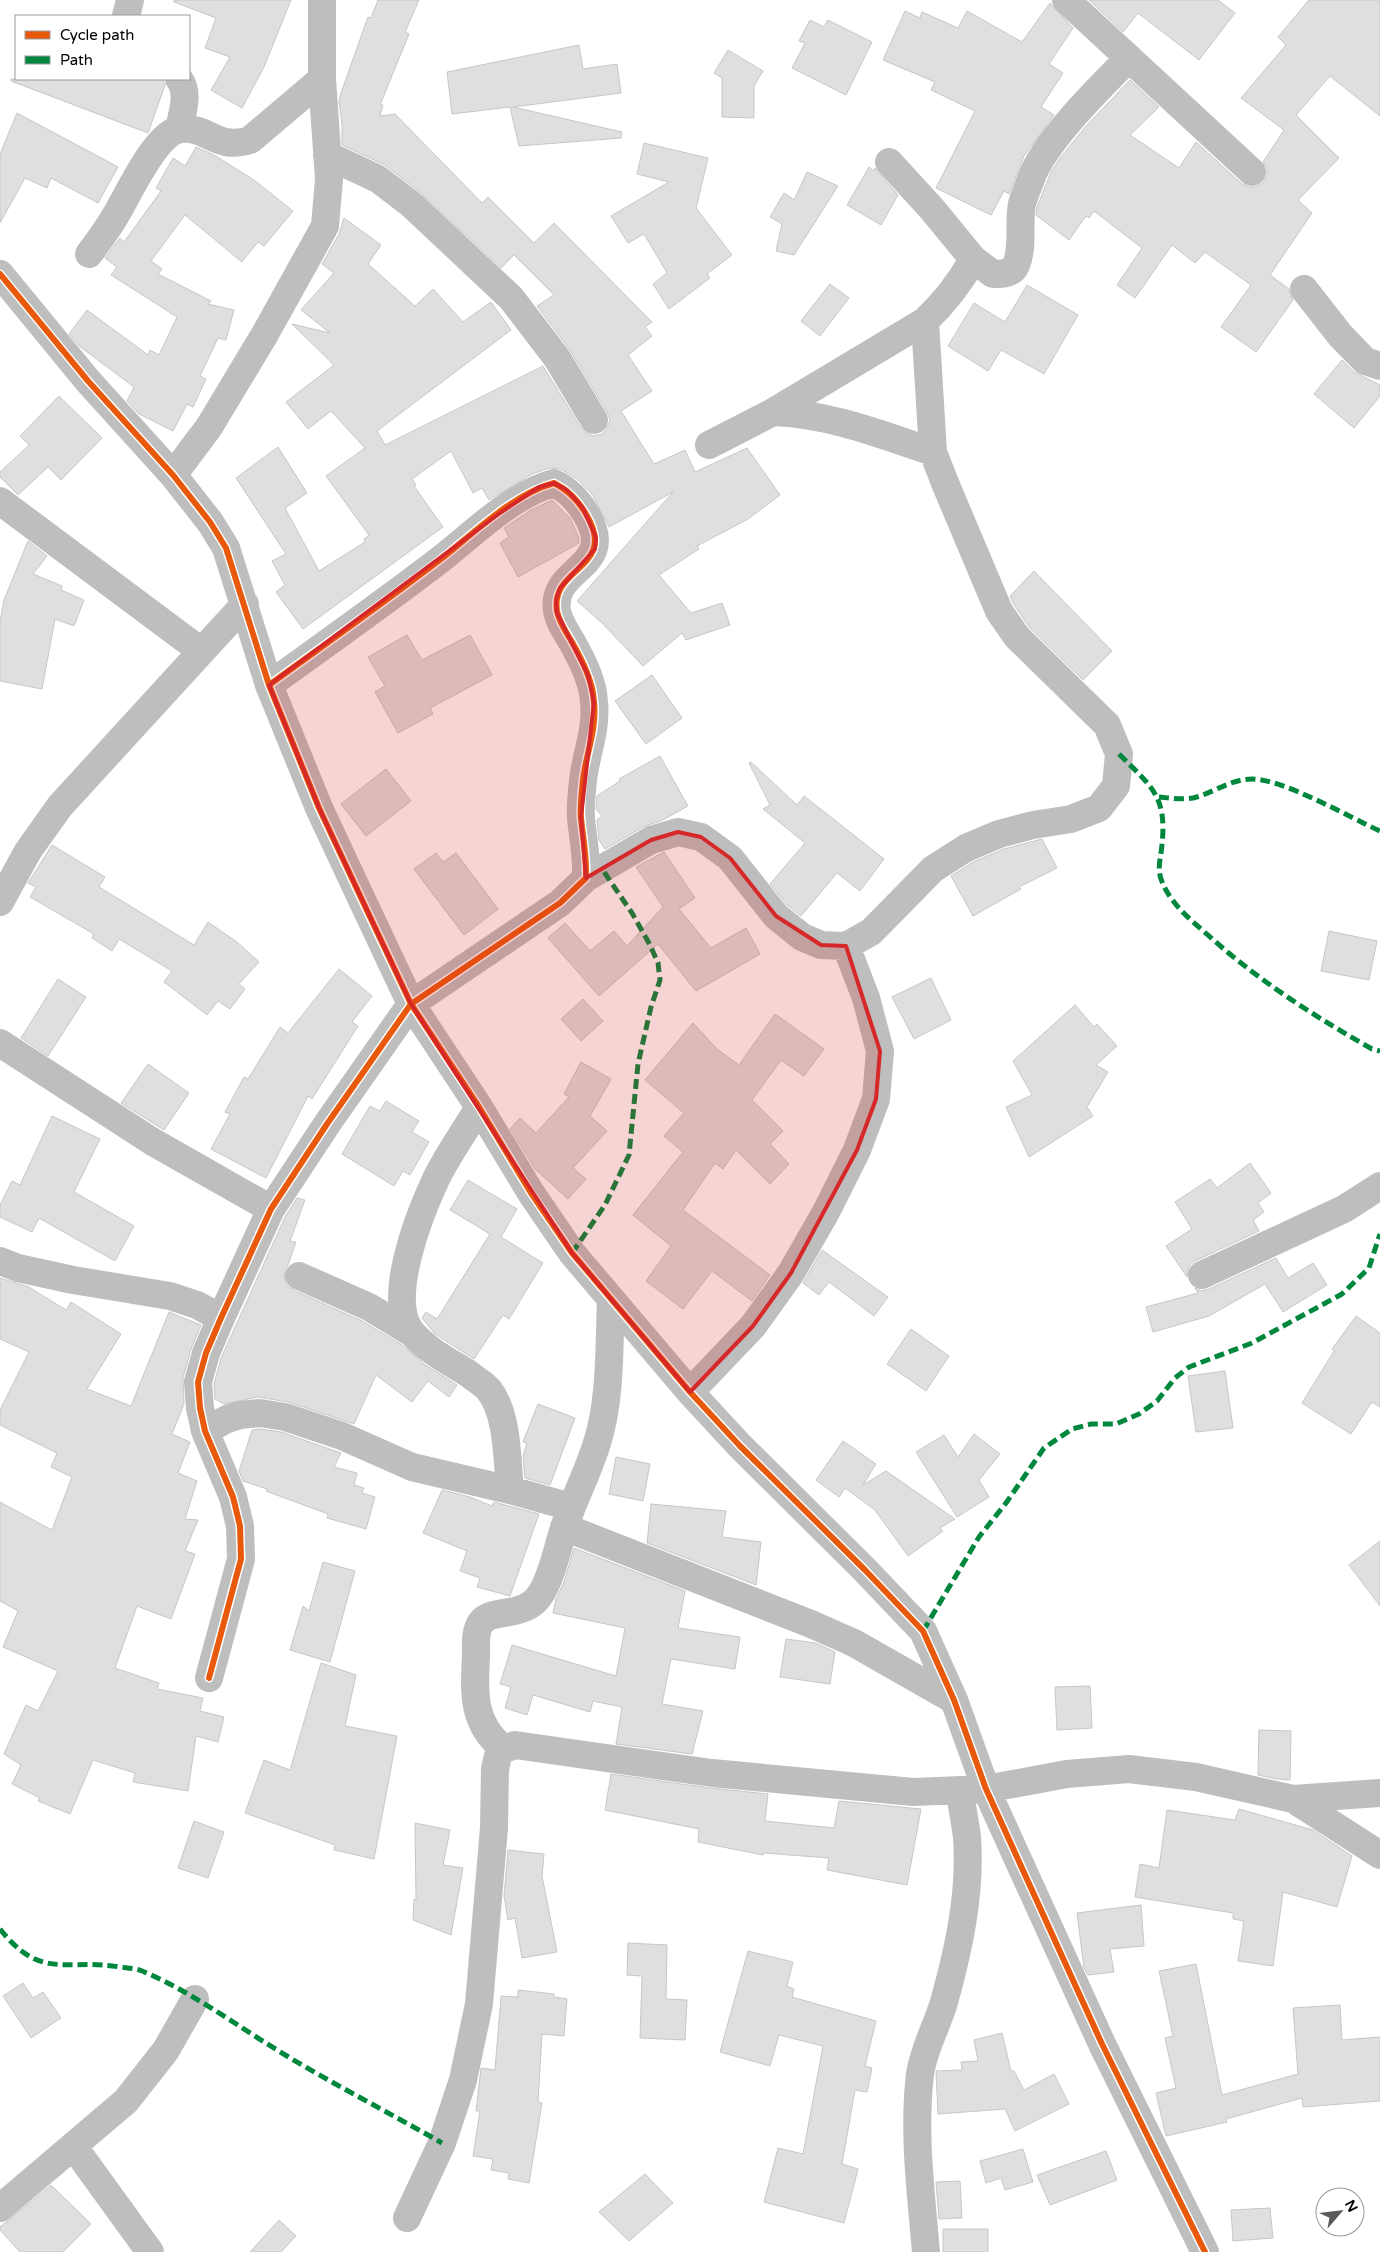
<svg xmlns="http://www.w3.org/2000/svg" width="1380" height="2252" viewBox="0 0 1380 2252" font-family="'Varela Round',sans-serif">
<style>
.building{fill:#dfdfdf;stroke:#c7c7c7}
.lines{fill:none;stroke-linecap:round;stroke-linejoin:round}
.minor{stroke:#bebebe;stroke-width:28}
.quiet{stroke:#00873e;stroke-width:5;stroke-dasharray:10 5;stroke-linecap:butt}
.cycleway-casing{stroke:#fff;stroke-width:9}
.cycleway{stroke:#e8590c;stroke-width:6}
.marked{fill:#d62828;fill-opacity:0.2;stroke:#d62828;stroke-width:4;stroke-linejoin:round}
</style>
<rect width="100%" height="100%" fill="#fff"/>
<!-- building -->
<path class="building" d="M 174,0 L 291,0 L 264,67 L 242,108 L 211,90 L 230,57 L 205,48 L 216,18 L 174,2 Z
M 378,0 L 419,0 L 405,32 L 409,34 L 380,105 L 383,105 L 380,116 L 395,114 L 482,203 L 488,197 L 534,243 L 554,223 L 652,322 L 645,327 L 652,336 L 628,355 L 652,391 L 621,411 L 654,464 L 685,450 L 695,472 L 747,448 L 780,495 L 748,519 L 697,546 L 699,549 L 659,575 L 691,613 L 722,603 L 730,625 L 686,640 L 682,633 L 643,666 L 603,624 L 577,601 L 673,492 L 609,527 L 592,494 L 578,480 L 561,469 L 549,468 L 532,474 L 489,500 L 482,488 L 473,493 L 451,451 L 412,479 L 416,485 L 414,486 L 443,527 L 303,629 L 276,592 L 285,585 L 272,561 L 286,554 L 236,478 L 278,447 L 307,493 L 285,508 L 319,571 L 365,542 L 364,539 L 369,535 L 326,476 L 365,448 L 331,411 L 308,429 L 286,402 L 334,365 L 292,324 L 330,333 L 301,310 L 334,273 L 322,264 L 339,234 L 344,218 L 381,245 L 368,264 L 415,306 L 433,289 L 463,322 L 491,302 L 511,330 L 377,431 L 385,445 L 543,366 L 581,428 L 586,433 L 594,436 L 602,434 L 607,428 L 610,420 L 607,412 L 570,350 L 537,306 L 554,295 L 514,255 L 501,268 L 421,193 L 385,165 L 342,145 L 342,124 L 339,101 L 341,93 L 368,17 L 371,18 Z
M 1089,0 L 1218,0 L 1235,13 L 1199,60 L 1138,13 L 1123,32 Z
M 1309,0 L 1380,0 L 1380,116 L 1330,76 L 1296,115 L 1339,158 L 1298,200 L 1312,213 L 1270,275 L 1289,289 L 1293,300 L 1256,352 L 1221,327 L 1251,285 L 1205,252 L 1195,263 L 1172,245 L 1135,298 L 1117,285 L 1142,248 L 1094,211 L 1089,218 L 1086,216 L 1069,240 L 1036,215 L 1037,207 L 1051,172 L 1060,158 L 1086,126 L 1130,80 L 1159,107 L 1130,135 L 1179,168 L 1196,142 L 1242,184 L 1249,187 L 1256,187 L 1263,183 L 1267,175 L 1267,168 L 1263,162 L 1284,130 L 1241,98 L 1286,45 L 1278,37 Z
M 1050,3 L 1073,28 L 1049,64 L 1063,73 L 1041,107 L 1054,115 L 1024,156 L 1009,194 L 1004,191 L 991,215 L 936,188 L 975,111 L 931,90 L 935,82 L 883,60 L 905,11 L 920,18 L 922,12 L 958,28 L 967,11 L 1022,42 Z
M 810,20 L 824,27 L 828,20 L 872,42 L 846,95 L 792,68 L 805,43 L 799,41 Z
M 579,45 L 583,69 L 617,64 L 621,93 L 513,107 L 622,132 L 621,138 L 519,146 L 510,107 L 452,114 L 447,72 Z
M 728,50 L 763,71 L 754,86 L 754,118 L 722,117 L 722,78 L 714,73 Z
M 11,79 L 163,79 L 165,85 L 148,133 L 11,81 Z
M 17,113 L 118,167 L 98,203 L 51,178 L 47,188 L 25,178 L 0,223 L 0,154 Z
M 644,143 L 708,158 L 696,208 L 732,255 L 707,274 L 710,278 L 669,309 L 653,284 L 667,273 L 644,234 L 628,243 L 611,216 L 669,182 L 637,174 Z
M 196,147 L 214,155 L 254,180 L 293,211 L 264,246 L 258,242 L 242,262 L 185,215 L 151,261 L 162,269 L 158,274 L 211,301 L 208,304 L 234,310 L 226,340 L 218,338 L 200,376 L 206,379 L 193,407 L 187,404 L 173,431 L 139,414 L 127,401 L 134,387 L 79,346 L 69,334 L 87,310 L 148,355 L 150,350 L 159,355 L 177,317 L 111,275 L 117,267 L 105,258 L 120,238 L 124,242 L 161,191 L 156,188 L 173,158 L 185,166 Z
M 869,167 L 874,171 L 875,168 L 898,195 L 881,225 L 847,205 Z
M 807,172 L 838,186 L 794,255 L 776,251 L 782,224 L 770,217 L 784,193 L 794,200 Z
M 830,284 L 849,298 L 820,336 L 801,321 Z
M 1027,285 L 1078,315 L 1044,374 L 1001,350 L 988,371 L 948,346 L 974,303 L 1005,322 Z
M 1342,360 L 1354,372 L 1380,385 L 1380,396 L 1354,428 L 1314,394 Z
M 59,396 L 102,438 L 61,480 L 48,467 L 18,495 L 0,477 L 0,472 L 29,445 L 20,436 Z
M 552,500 L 570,518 L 578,536 L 579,543 L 518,577 L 500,543 L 509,537 L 504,528 L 531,510 Z
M 28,541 L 47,556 L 33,574 L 62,586 L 61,590 L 84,600 L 74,626 L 55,619 L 42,689 L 0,681 L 0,622 L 4,600 Z
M 1034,571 L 1112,651 L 1083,680 L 1029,627 L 1013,603 L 1010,596 Z
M 407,635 L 422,660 L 470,635 L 492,675 L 430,708 L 433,714 L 398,733 L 375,692 L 385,686 L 368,657 Z
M 652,675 L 682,718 L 646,744 L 615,701 Z
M 660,756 L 688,806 L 663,820 L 643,827 L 605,849 L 599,840 L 597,820 L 602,816 L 596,809 L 597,796 L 620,781 L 619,779 Z
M 751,762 L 797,805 L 804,796 L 884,859 L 860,891 L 837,873 L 801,916 L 787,905 L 770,884 L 805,843 L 763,809 L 770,805 L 749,763 Z
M 386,769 L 411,801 L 366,836 L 341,804 Z
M 1042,839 L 1057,868 L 1019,887 L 1021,889 L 973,916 L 951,876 L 973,862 L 1004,849 Z
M 52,845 L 105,877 L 99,887 L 194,945 L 208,922 L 237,942 L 259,962 L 239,984 L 245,989 L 230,1009 L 218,1001 L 207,1015 L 164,982 L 172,971 L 119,939 L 112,951 L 92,938 L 94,934 L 30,897 L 36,887 L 28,883 Z
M 664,852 L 695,898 L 679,909 L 711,948 L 746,928 L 760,954 L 696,991 L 658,944 L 599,996 L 548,938 L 565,923 L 590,951 L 614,931 L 627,946 L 663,907 L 636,867 Z
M 436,853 L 443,862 L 456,853 L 498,909 L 464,935 L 414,869 Z
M 1329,931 L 1377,941 L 1369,980 L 1321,971 Z
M 339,969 L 372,996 L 352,1022 L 358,1026 L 312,1099 L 308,1096 L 266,1178 L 211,1149 L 230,1114 L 225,1112 L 244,1077 L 248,1079 L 280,1027 L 288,1033 Z
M 931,978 L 951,1020 L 914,1039 L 892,997 Z
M 58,979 L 86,997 L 48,1056 L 21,1038 Z
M 583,999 L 603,1021 L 581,1041 L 561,1019 Z
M 1075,1005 L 1094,1027 L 1097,1024 L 1117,1046 L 1096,1065 L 1108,1072 L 1087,1107 L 1093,1116 L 1029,1157 L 1006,1107 L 1032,1095 L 1013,1061 Z
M 775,1014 L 824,1049 L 804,1076 L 781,1060 L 752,1100 L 783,1131 L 770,1144 L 789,1164 L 770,1184 L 736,1150 L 723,1169 L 715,1163 L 683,1210 L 770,1275 L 752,1301 L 712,1271 L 683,1309 L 646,1281 L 671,1246 L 633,1215 L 683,1152 L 664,1136 L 684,1113 L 645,1080 L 693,1023 L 717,1049 L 739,1065 Z
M 581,1062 L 611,1079 L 590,1116 L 607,1131 L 573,1168 L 586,1179 L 568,1199 L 535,1169 L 510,1129 L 520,1118 L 536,1133 L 569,1097 L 564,1094 Z
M 148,1064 L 189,1093 L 164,1130 L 121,1103 Z
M 386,1101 L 419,1121 L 412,1132 L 429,1142 L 410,1175 L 403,1171 L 394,1186 L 342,1154 L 370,1106 L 380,1111 Z
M 52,1116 L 100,1139 L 74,1192 L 134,1226 L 115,1261 L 39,1218 L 32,1232 L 0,1217 L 0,1205 L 12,1181 L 20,1185 Z
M 1250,1163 L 1271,1193 L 1258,1203 L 1264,1212 L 1253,1220 L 1259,1231 L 1195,1261 L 1189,1266 L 1187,1277 L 1166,1246 L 1192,1229 L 1175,1202 L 1210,1179 L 1217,1188 Z
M 468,1180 L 517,1209 L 501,1237 L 543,1263 L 509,1319 L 503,1315 L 474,1359 L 435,1334 L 422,1318 L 426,1312 L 437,1319 L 490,1234 L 450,1210 Z
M 297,1198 L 305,1200 L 290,1241 L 296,1242 L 288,1265 L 285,1270 L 284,1278 L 287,1286 L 293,1290 L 362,1321 L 402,1345 L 424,1364 L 457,1385 L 449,1397 L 428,1381 L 412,1402 L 376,1375 L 354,1424 L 288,1402 L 258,1397 L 224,1404 L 215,1399 L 214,1384 L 221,1358 L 285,1217 Z
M 822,1250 L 888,1297 L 874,1316 L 829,1282 L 819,1295 L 803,1283 Z
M 1276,1258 L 1288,1278 L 1313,1263 L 1327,1285 L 1283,1312 L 1265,1284 L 1209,1316 L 1153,1332 L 1146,1307 L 1198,1293 L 1195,1288 L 1201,1291 L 1209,1289 Z
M 0,1278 L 29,1287 L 66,1310 L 71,1302 L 121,1334 L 87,1389 L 131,1406 L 169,1312 L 201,1325 L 191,1349 L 183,1378 L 184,1404 L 172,1434 L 190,1442 L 178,1473 L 197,1481 L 185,1519 L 198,1520 L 185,1551 L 195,1554 L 171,1619 L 137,1606 L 115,1668 L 159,1683 L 157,1689 L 203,1698 L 200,1711 L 224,1717 L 218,1742 L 196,1736 L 188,1791 L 133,1782 L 135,1773 L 93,1760 L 70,1814 L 38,1801 L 40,1798 L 12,1784 L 21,1765 L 4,1754 L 26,1705 L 38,1711 L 58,1671 L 3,1647 L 18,1611 L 0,1601 L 0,1502 L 52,1530 L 72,1477 L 51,1467 L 57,1453 L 0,1425 L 0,1410 L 29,1352 L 0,1339 Z
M 1356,1316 L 1380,1333 L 1380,1407 L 1372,1402 L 1351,1434 L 1302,1403 L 1334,1351 L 1332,1349 Z
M 911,1329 L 949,1356 L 926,1391 L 887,1364 Z
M 1225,1371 L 1233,1428 L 1196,1432 L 1188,1376 Z
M 538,1404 L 575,1418 L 550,1485 L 525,1478 L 523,1456 L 527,1443 L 523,1442 Z
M 260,1429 L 281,1432 L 341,1453 L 334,1467 L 357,1473 L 354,1485 L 364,1488 L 362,1493 L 375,1497 L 366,1529 L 327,1518 L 328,1514 L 266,1491 L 267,1489 L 243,1481 L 239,1471 L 252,1430 Z
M 974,1434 L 1000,1454 L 979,1480 L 989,1497 L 957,1517 L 916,1452 L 944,1435 L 958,1457 Z
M 843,1441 L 876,1464 L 863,1485 L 886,1471 L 955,1519 L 940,1528 L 943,1531 L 908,1556 L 875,1510 L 845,1488 L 839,1497 L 816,1480 Z
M 616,1457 L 650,1464 L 643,1501 L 609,1494 Z
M 442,1490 L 470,1497 L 492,1506 L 494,1502 L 539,1514 L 510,1596 L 477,1587 L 480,1578 L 460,1571 L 467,1551 L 423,1533 Z
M 651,1504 L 726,1511 L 722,1537 L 761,1542 L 756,1585 L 647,1543 Z
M 1380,1541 L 1380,1606 L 1349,1565 Z
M 574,1548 L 685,1591 L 678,1628 L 740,1637 L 735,1669 L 671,1659 L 662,1704 L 703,1711 L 692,1754 L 616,1744 L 622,1707 L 593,1701 L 590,1712 L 533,1695 L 527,1715 L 505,1708 L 511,1687 L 500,1684 L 512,1645 L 616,1676 L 625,1628 L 553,1613 L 556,1599 L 564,1582 Z
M 323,1562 L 355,1571 L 330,1662 L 290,1650 L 303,1606 L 309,1611 Z
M 786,1639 L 816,1643 L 835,1652 L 830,1684 L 780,1677 Z
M 321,1663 L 356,1675 L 345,1726 L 397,1736 L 374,1859 L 334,1850 L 335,1845 L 245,1813 L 264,1760 L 290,1770 Z
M 1090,1686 L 1092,1728 L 1057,1730 L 1055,1687 Z
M 1259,1730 L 1291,1731 L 1290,1780 L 1277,1779 L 1258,1775 Z
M 611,1774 L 710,1788 L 768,1794 L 765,1821 L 834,1828 L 839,1801 L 921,1809 L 907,1885 L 827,1870 L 829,1858 L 764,1853 L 763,1855 L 698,1842 L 699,1829 L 605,1810 Z
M 1239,1809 L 1313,1830 L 1352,1856 L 1337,1907 L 1283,1892 L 1273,1966 L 1238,1961 L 1244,1921 L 1233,1919 L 1233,1913 L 1135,1897 L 1140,1864 L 1159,1868 L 1167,1810 L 1235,1820 Z
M 194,1821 L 224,1832 L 208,1878 L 178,1868 Z
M 415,1823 L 450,1830 L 443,1865 L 463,1868 L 451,1935 L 413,1920 L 414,1899 L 416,1900 Z
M 508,1850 L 544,1854 L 542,1876 L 557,1952 L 522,1958 L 515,1918 L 508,1920 L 504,1896 Z
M 1141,1905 L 1144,1946 L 1110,1949 L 1114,1972 L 1088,1975 L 1084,1968 L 1077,1913 Z
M 628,1943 L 667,1945 L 666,1999 L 687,2000 L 685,2040 L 640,2038 L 642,1976 L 627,1975 Z
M 748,1951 L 793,1962 L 787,1986 L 794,1989 L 792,1997 L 876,2021 L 865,2066 L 872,2068 L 867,2092 L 855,2090 L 842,2164 L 858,2169 L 844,2223 L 764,2202 L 778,2148 L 803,2154 L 823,2046 L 779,2035 L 770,2066 L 720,2052 Z
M 1196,1964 L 1222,2095 L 1298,2074 L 1293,2008 L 1340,2005 L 1342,2040 L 1380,2037 L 1380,2101 L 1303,2107 L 1302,2098 L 1226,2119 L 1227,2122 L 1166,2136 L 1156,2093 L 1176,2088 L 1165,2038 L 1173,2036 L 1159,1971 Z
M 23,1983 L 33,1998 L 43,1992 L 61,2018 L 31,2038 L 3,1996 Z
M 518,1990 L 554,1994 L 554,1997 L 567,1999 L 564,2036 L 542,2034 L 538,2102 L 542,2103 L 529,2183 L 508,2179 L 509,2173 L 491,2170 L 493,2159 L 473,2156 L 480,2111 L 476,2111 L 481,2068 L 495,2070 L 501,1996 L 518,1997 Z
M 1002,2033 L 1011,2071 L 1014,2071 L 1024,2090 L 1054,2074 L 1069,2104 L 1015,2131 L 1005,2109 L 938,2114 L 936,2071 L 962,2070 L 961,2062 L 978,2061 L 974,2040 Z
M 1023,2149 L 1033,2182 L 1005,2190 L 1001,2178 L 986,2183 L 980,2161 Z
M 1106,2151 L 1117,2180 L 1050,2205 L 1037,2175 Z
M 645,2174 L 673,2203 L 629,2241 L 599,2212 Z
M 960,2181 L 962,2218 L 939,2219 L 936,2182 Z
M 51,2185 L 91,2224 L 63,2252 L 20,2252 L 0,2230 L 0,2227 Z
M 1270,2208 L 1273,2238 L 1233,2241 L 1231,2210 Z
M 279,2220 L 296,2236 L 281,2252 L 250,2252 Z
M 943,2229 L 988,2229 L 988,2252 L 943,2252 Z"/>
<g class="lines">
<!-- minor -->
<path class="minor" d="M 1066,0 L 1252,172
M 126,16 L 130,0
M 179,79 C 190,93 182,113 179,129
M 327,155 L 378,179 L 412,205 L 511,298 L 557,358 L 594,420
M 889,162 L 932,209 L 973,259 L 993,274 C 1002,274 1012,274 1016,265 C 1024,246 1018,224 1022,204 C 1024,196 1028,187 1031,179 C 1043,143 1101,86 1129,58
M 89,254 C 99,241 109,227 117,213 C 129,193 156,132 181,129 C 208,126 216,151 250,140 L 322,79
M 0,274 L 88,381 L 173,475 L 210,522 L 226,548 L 269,685 L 319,808 L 363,902 L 411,1004 L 479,1107 L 531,1193 L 572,1253 L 690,1392 L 740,1446 L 865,1570 L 923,1631 L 954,1700 L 986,1789 L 1102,2044 L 1205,2252
M 1304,289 L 1340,335 L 1365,361 L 1380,366
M 773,412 C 829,414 880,434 933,452
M 709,445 L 773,412 L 925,321 C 945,302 960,283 973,259
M 173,475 L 209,427 L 265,334 L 325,226 L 329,179 L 322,79 L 322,0
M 0,501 L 201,651
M 586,878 L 651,840 L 678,832 L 701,837 L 730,858 L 776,916 L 802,937 L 821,945 L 846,946 L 871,932 L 933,869 L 966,848 L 999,834 L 1033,825 L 1071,819 L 1099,808 L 1116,786 L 1119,754 L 1107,725 L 1017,637 L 999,611 L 945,483 L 933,452 L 925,321
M 0,902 L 28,851 L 60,806 L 245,604
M 0,1043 L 153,1142 L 271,1209
M 479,1107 C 465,1131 448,1154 436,1179 C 420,1213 384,1302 413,1334 C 428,1351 450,1362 469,1374 C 475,1379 484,1384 489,1390 C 508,1414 507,1460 510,1490
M 0,1261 L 18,1268 L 73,1280 L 170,1296 L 197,1305 L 221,1318
M 1202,1275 L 1344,1209 L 1380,1186
M 299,1276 L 369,1307 L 412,1333
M 690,1392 L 753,1326 L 791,1273 L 826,1212 L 857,1150 L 876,1099 L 880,1051 L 866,998 L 846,946
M 205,1431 L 227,1419 L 240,1415 L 260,1413 L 285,1417 L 342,1436 L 412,1467 L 510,1490 L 571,1507
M 564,1527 L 811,1624 L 854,1643 L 954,1700
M 209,1678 L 241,1559 L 240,1526 L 233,1497 L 205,1431 L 200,1408 L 198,1382 L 206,1353 L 221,1318 L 271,1209 L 327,1124 L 411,1004 L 560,903 L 586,878 C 587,857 583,839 581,818 C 580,806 582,792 583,780 C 586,754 597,729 594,702 C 593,681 582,660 572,642 C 566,632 559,622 557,611 C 550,566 619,569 586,514 C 578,500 568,490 554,483 C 513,494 474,533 441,559 C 385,602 327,643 269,685
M 504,1749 C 472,1724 474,1693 476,1656 C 476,1647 475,1634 479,1626 C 488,1605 525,1622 542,1592 C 553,1573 557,1549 564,1528 C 574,1499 588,1472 597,1443 C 611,1400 609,1345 611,1300
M 1293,1799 L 1380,1855
M 74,2147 L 150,2252
M 0,2208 L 126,2101 L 166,2050 L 195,1999
M 407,2218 L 442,2143 L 463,2080 L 479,2004 L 494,1828 L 495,1769 L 498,1756 L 504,1749 L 515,1745 L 712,1773 L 913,1792 L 986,1789 L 1067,1774 L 1129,1769 L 1196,1777 L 1293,1799 L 1380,1793
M 926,2252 C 921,2193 913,2133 920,2074 C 924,2048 937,2026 944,2002 C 959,1948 971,1893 967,1837 C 965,1822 962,1807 960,1792"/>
<!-- quiet -->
<path class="quiet" d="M 1119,754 C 1152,787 1167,796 1162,845 C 1161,857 1157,867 1161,879 C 1170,904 1190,919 1209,936 C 1259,981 1314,1016 1372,1049 L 1380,1051
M 1159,797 C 1170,798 1182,800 1193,798 C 1214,793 1230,779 1252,779 C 1283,779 1349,817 1380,831
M 572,1253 L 605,1205 L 629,1155 L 638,1064 L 651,1007 L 660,980 L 658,963 L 650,945 L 632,913 L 602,869
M 923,1631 L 979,1537 L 1006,1503 L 1044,1448 L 1072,1429 L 1091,1424 L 1116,1424 L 1139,1414 L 1157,1401 L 1175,1378 L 1189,1367 L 1252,1343 L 1342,1294 L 1369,1268 L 1380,1234
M 0,1929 C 41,1981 65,1958 120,1967 C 127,1968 135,1968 142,1971 C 190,1991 233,2023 277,2050 C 331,2083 388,2112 442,2143"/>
<!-- cycleway casing -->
<g class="cycleway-casing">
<path id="cycleway" d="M 0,274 L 88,381 L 173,475 L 210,522 L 226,548 L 269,685 L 319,808 L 363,902 L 411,1004 L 479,1107 L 531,1193 L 572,1253 L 690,1392 L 740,1446 L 865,1570 L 923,1631 L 954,1700 L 986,1789 L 1102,2044 L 1205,2252
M 209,1678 L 241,1559 L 240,1526 L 233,1497 L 205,1431 L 200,1408 L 198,1382 L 206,1353 L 221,1318 L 271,1209 L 327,1124 L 411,1004 L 560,903 L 586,878 C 587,857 583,839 581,818 C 580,806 582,792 583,780 C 586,754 597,729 594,702 C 593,681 582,660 572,642 C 566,632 559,622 557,611 C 550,566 619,569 586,514 C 578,500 568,490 554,483 C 513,494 474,533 441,559 C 385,602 327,643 269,685"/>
</g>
<!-- cycleway -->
<use href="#cycleway" class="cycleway"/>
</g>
<!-- marked area -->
<path class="marked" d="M 554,483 L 567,490 L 583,508 L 596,537 L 595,549 L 560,588 L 556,600 L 557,613 L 588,675 L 594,702 L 581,817 L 586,878 L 651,840 L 678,832 L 701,837 L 730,858 L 776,916 L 821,945 L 846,946 L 880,1051 L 876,1099 L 857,1150 L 791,1273 L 753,1326 L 690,1392 L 572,1253 L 411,1004 L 319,808 L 269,685 L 500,513 L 539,487 Z"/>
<!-- legend -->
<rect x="15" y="15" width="175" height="65" fill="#ffffff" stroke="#999999"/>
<rect x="25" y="31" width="25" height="8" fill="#e8590c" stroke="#999999"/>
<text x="60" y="40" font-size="15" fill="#000000">Cycle path</text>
<rect x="25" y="56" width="25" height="8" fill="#00873e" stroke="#999999"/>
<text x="60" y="65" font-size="15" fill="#000000">Path</text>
<!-- north arrow -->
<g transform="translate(1340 2212) rotate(62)"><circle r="24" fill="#ffffff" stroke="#999999"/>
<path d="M0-4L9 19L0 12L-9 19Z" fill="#595959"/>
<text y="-8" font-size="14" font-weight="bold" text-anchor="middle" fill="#000000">N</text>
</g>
</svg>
